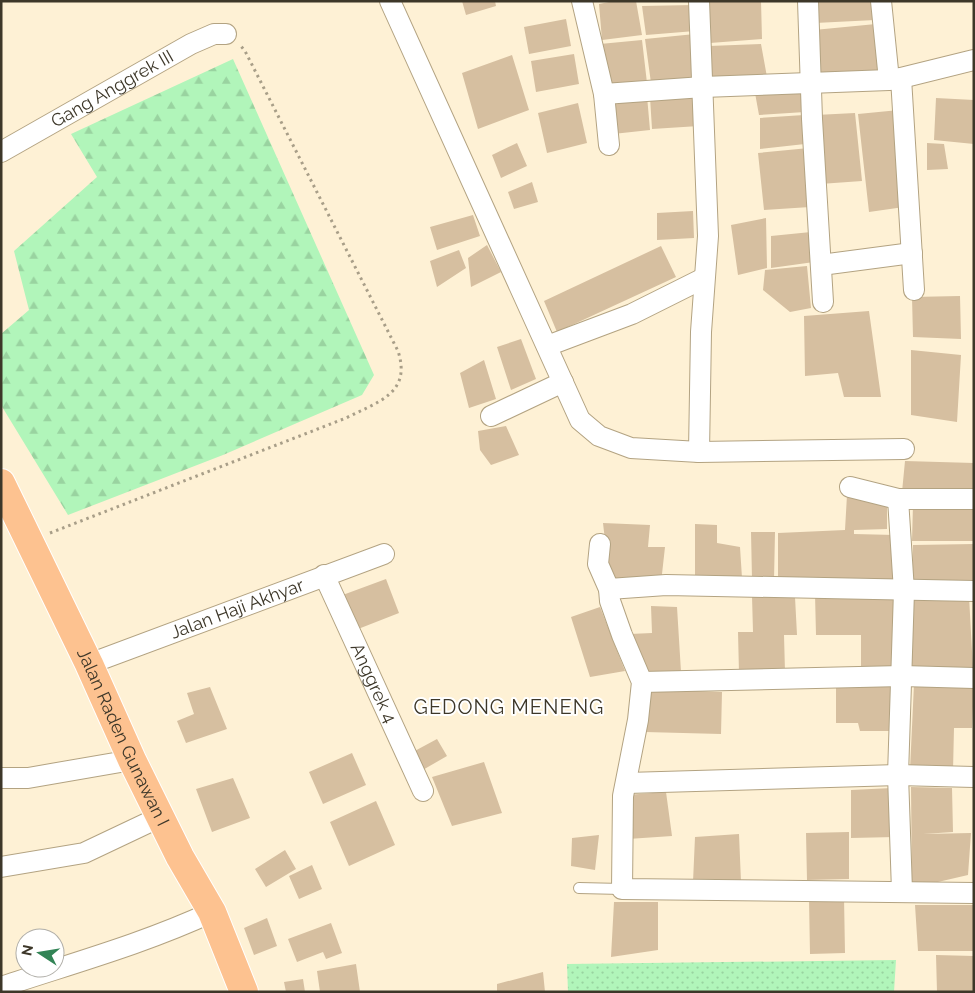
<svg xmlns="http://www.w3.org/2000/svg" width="975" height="993" viewBox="0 0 975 993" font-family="Raleway,sans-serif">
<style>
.grass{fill:url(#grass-dots)}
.forest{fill:url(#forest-firs)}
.building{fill:#d6bfa0}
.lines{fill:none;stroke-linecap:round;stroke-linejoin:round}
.lane-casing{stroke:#b3a382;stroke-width:12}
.street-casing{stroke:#b3a382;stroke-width:22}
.highway-casing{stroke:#fff;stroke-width:30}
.path{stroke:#a89e88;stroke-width:3;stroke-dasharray:2.5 4;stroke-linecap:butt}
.lane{stroke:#fff;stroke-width:10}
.street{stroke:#fff;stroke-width:20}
.highway{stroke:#fdc290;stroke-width:28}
.labels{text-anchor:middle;stroke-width:4;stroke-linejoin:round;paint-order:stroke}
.street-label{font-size:18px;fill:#3d3729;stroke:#fff}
.quarter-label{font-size:20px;letter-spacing:1px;fill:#3d3729;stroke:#fff}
</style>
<defs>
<pattern id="grass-dots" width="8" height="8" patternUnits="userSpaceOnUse" patternTransform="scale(1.25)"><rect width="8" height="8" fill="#b1f5ba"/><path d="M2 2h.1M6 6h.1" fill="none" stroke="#99d3a0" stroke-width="1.8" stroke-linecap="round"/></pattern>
<pattern id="forest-firs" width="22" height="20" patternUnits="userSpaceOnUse" patternTransform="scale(1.25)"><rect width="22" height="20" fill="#b1f5ba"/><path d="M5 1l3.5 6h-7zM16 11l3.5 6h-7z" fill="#99d3a0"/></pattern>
</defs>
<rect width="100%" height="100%" fill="#fef1d5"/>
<!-- grass -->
<path class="grass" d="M 896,960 L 894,992 L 568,992 L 567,964 Z"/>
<!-- forest -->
<path class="forest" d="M 233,59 L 374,375 L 362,395 L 223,455 L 68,515 L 1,405 L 1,334 L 29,310 L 14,251 L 97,177 L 71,134 Z"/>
<!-- building -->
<path class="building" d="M 462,1 L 495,1 L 496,6 L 466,15 Z
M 614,1 L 636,1 L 642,35 L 602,40 L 599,4 Z
M 705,1 L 761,1 L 762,39 L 710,43 Z
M 814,1 L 873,1 L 875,20 L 815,23 Z
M 693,5 L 695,31 L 646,35 L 642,6 Z
M 566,19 L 571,46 L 529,54 L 524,27 Z
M 876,24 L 883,73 L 817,78 L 814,30 Z
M 695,34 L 697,80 L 651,83 L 645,39 Z
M 642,40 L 647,83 L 608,87 L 600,44 Z
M 761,44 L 767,77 L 712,80 L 709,46 Z
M 574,54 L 579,84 L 536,92 L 531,61 Z
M 512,55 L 529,110 L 478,129 L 462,73 Z
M 804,90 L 805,112 L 759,115 L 755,93 Z
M 699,94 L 699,126 L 652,129 L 650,97 Z
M 647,96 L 650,130 L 613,134 L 610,100 Z
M 936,98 L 974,100 L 974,144 L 934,140 Z
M 578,103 L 587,143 L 547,153 L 538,113 Z
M 899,110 L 904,207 L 869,212 L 858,114 Z
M 855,113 L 862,181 L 820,184 L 816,115 Z
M 804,115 L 805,144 L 760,149 L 760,118 Z
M 517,143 L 527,166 L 501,178 L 492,155 Z
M 927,143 L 944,144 L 948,169 L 927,170 Z
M 809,148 L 810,207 L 764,210 L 758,153 Z
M 532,182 L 538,202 L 514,209 L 508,192 Z
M 693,211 L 694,238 L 657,240 L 657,213 Z
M 473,215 L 480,236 L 437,250 L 430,227 Z
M 766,218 L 767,268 L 738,275 L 731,225 Z
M 811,232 L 814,262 L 771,268 L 771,236 Z
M 487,245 L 501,272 L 471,287 L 468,258 Z
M 661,246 L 676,277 L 557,332 L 544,301 Z
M 459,250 L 466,268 L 437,287 L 430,261 Z
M 807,266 L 811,308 L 790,312 L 763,290 L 765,270 Z
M 960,296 L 961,339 L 913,337 L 912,297 Z
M 869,311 L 881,397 L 844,397 L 838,373 L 805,376 L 804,316 Z
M 521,339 L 536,379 L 511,390 L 497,347 Z
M 911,350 L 961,355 L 957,422 L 911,415 Z
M 484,360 L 496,399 L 469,408 L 460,373 Z
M 506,426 L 519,455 L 491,465 L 480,450 L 478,431 Z
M 905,461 L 974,463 L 974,494 L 902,492 Z
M 847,495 L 887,506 L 887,529 L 854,530 L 854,534 L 895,535 L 899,585 L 778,581 L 778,533 L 845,530 Z
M 913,504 L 974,506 L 974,541 L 912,541 Z
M 603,523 L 650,525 L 648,547 L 665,547 L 661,583 L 610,584 Z
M 695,524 L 717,525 L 717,543 L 740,547 L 742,578 L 695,575 Z
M 751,532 L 775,532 L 774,580 L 752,579 Z
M 974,544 L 974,583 L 912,585 L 913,545 Z
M 386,579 L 399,613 L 353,631 L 340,596 Z
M 815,594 L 896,596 L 894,671 L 861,672 L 861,635 L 816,635 Z
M 752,596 L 795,597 L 797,635 L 784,635 L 785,672 L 739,673 L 738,632 L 753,632 Z
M 969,596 L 973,670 L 910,670 L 910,598 Z
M 651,606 L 677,607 L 681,672 L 645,674 L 630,634 L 652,633 Z
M 600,607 L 625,671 L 590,677 L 571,617 Z
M 898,683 L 895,731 L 860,731 L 858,723 L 836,723 L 836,686 Z
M 914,684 L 974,684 L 972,728 L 954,728 L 953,771 L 910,770 Z
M 210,687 L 227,729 L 186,743 L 177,721 L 194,714 L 187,693 Z
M 647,689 L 722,692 L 721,734 L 645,732 Z
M 437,739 L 447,756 L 421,771 L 411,753 Z
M 352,753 L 366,785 L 323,804 L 309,772 Z
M 484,762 L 502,813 L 452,826 L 432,777 Z
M 233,778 L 250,818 L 212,832 L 196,789 Z
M 911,787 L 952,788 L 953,832 L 923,834 L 971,833 L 968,875 L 912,888 Z
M 892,788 L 895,837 L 851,838 L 851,790 Z
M 666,792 L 672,836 L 628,839 L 626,795 Z
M 376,801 L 395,845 L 349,866 L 330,822 Z
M 849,832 L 849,879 L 807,880 L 806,833 Z
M 739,834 L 741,882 L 693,882 L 695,837 Z
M 599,835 L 595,870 L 571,866 L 572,838 Z
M 285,850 L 296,869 L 266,887 L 255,869 Z
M 312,865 L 322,889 L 299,899 L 289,876 Z
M 844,897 L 845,953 L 810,954 L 809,899 Z
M 614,902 L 658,902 L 658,950 L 611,957 Z
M 915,905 L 974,905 L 974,951 L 918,951 Z
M 267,918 L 277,946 L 254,955 L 244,928 Z
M 331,923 L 342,953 L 326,959 L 323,952 L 297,962 L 288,939 Z
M 936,955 L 974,956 L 974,992 L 937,992 Z
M 356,964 L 360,992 L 320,992 L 317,971 Z
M 543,972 L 545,992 L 497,992 L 497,984 Z
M 303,979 L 305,992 L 286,992 L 284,982 Z"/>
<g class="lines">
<!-- lane casing -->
<g class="lane-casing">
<path id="lane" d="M 579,888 L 622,889"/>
</g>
<!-- street casing -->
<g class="street-casing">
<g id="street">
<path d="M 390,1 L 580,420 L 599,436 L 631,448 L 699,452 L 904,449"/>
<path d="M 582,1 L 604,94 L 609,145"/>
<path d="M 699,1 L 708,236 L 701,332 L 699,452"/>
<path d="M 808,1 L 812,119 L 823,302"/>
<path d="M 881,1 L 889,80 L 901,78 L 914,290"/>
<path d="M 901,78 L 974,60"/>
<path d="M 604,94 L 703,87 L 889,80"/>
<path id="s1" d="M 1,152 L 191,44 L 214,34 L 226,34"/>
<path d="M 821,265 L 912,253"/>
<path d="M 547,346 L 632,314 L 704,278"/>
<path d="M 491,416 L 563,382"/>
<path d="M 850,487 L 898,499 L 974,499"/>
<path d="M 898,499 L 904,591 L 898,775 L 902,891"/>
<path d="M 600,544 L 598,564 L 609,589 L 610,601 L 622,635 L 642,682 L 638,720 L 623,796 L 622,889 L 974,893"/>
<path id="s2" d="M 324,575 L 423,791"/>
<path d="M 609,589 L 666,585 L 974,591"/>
<path id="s3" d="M 89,664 L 384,554"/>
<path d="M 642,682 L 902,676 L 974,678"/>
<path d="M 1,778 L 28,778 L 132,760"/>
<path d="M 627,783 L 898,775 L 974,777"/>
<path d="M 1,867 L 84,853 L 160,817"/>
<path d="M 1,987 C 73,963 143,944 212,912"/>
</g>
</g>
<!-- highway casing -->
<g class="highway-casing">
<g id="highway">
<path id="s4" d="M 1,483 L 89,664 L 132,760 L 180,857 L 212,912 L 244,992"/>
</g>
</g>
<!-- path -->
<path class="path" d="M 50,533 L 346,418 C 377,402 412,394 398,351 L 245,51 L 240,45"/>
<!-- lane -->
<use href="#lane" class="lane"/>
<!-- street -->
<use href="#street" class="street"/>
<!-- highway -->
<use href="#highway" class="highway"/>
</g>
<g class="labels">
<!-- street labels -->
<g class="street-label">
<text dy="6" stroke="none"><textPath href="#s1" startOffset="128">Gang Anggrek III</textPath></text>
<text dy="6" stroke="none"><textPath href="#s3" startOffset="158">Jalan Haji Akhyar</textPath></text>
<text dy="6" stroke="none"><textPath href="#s2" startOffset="119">Anggrek 4</textPath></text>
<text dy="6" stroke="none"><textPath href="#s4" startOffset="282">Jalan Raden Gunawan I</textPath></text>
</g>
<!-- quarter labels -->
<g class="quarter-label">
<text x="509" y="714">GEDONG MENENG</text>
</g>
</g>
<!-- border -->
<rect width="975" height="993" fill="none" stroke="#3d3729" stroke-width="5"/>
<!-- north arrow -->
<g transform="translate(40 953) rotate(282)"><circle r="24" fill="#ffffff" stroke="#b1afa9"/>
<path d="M0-4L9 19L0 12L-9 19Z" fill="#328456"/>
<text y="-8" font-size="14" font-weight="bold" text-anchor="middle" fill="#3d3729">N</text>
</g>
</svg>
